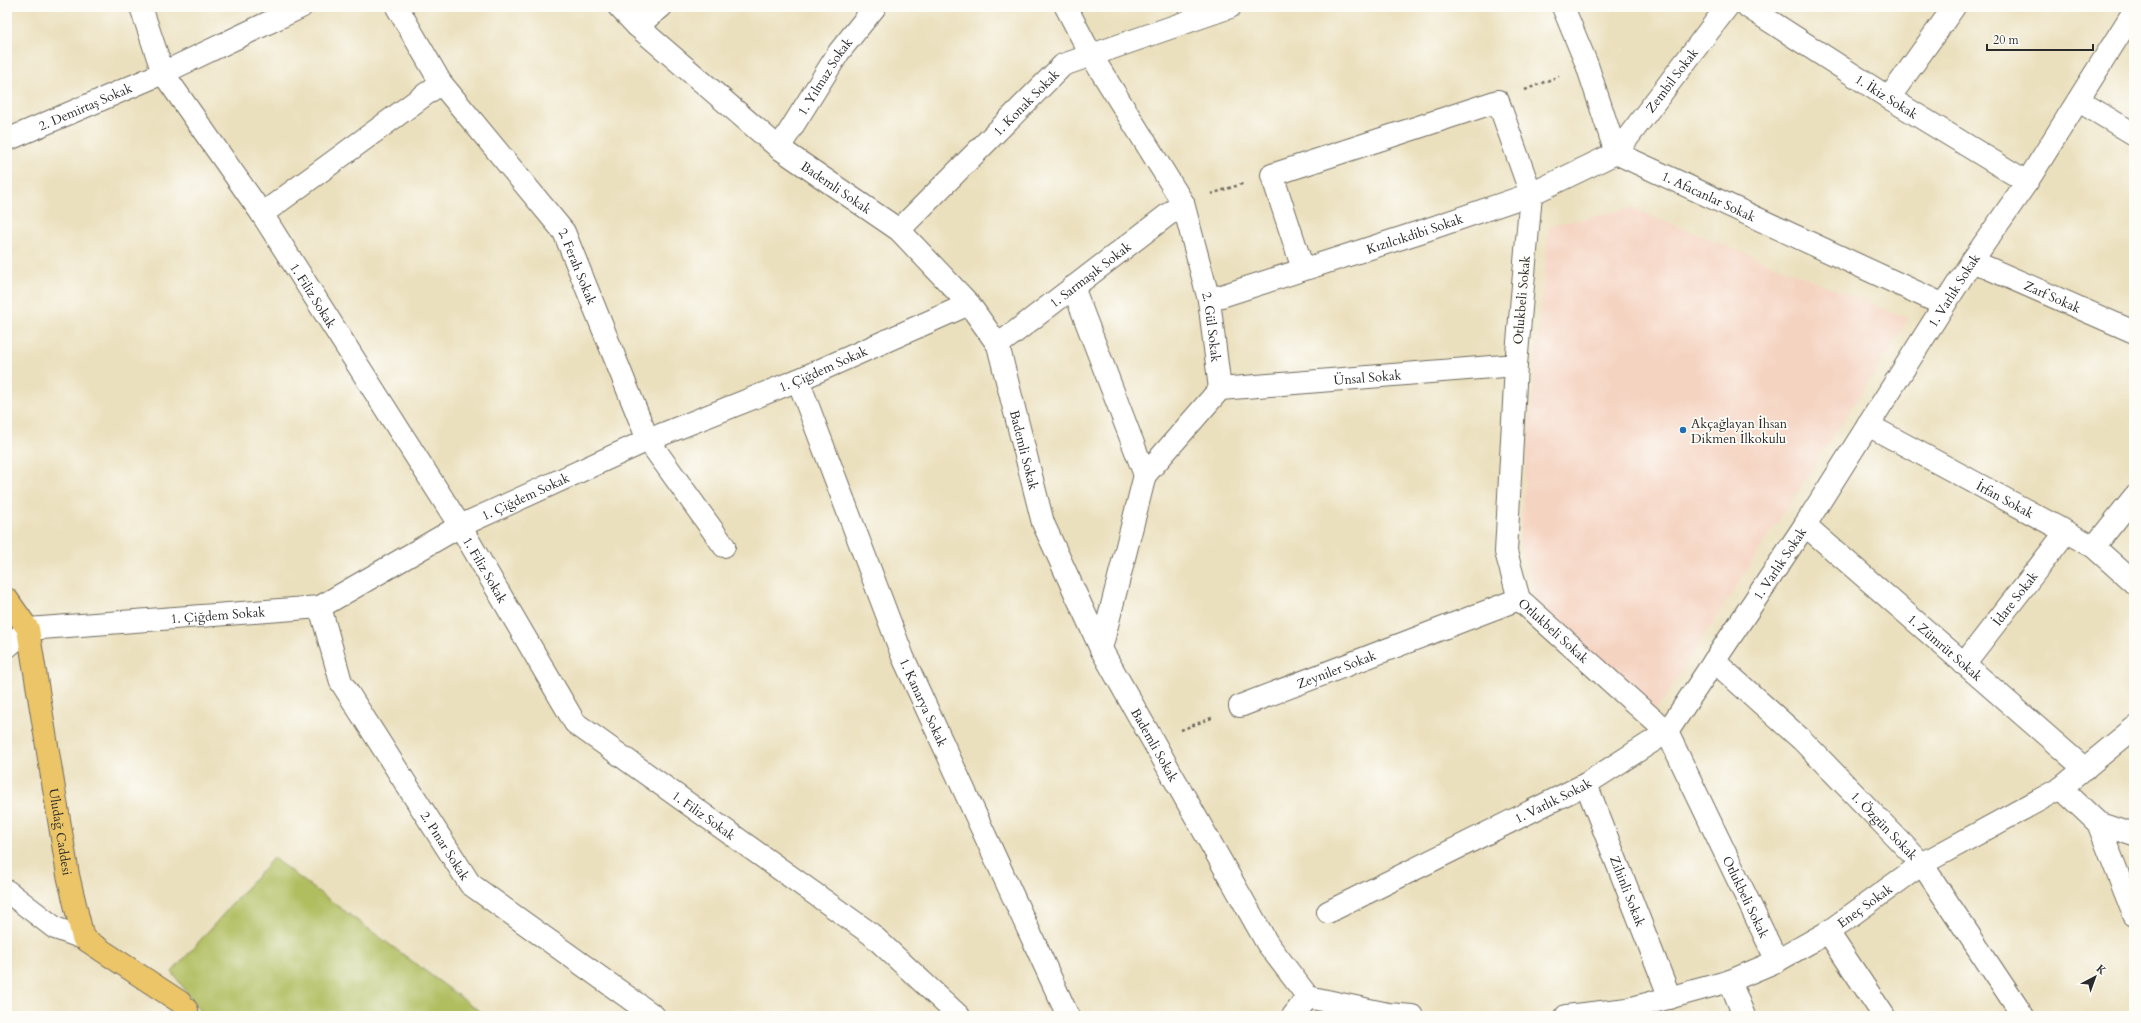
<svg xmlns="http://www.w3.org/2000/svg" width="2141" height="1023" viewBox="0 0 2141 1023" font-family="Cardo,serif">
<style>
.built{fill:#f5d3c1}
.green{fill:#b1be60;stroke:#6e7446}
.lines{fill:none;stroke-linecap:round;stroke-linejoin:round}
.minor-casing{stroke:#6e6a5e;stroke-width:24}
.major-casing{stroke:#6e6a5e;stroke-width:24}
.path{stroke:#6e6a5e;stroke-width:2.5;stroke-dasharray:3 3;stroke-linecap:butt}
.minor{stroke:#fff;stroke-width:22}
.major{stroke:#ecc569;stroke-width:22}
.poi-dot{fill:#1f6fb2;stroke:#fdfcf7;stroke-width:1.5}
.labels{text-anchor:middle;stroke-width:3.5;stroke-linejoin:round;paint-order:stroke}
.street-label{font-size:13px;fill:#2b2b2b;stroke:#fdfcf7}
.poi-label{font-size:13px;fill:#2b2b2b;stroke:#fdfcf7;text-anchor:start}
</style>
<rect width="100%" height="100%" fill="#fdfcf7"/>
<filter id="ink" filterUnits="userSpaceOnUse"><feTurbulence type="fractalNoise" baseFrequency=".025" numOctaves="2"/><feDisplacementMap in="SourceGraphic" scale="8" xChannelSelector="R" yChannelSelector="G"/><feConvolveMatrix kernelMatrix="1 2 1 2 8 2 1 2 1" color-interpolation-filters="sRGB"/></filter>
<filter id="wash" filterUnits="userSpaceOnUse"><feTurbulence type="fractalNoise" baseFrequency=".012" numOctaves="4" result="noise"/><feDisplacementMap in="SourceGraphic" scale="16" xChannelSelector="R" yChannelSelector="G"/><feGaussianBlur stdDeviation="0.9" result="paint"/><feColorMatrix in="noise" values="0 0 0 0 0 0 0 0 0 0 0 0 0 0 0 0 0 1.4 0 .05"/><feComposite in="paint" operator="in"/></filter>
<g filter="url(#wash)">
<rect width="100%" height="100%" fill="#ebe0be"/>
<!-- built -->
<path class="built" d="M 1632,208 L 1909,319 L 1655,712 L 1580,648 L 1536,596 L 1519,541 L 1549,226 Z"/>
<!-- green -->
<path class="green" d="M 273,858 L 486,1016 L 204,1016 L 172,972 Z"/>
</g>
<g filter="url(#ink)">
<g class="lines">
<!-- minor casing -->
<g class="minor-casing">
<g id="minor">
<path id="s1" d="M 141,7 L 163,73 L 262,214 L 460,526 L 575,723 L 871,934 L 959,1016"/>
<path id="s2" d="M 397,7 L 441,83 L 564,232 L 648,440 L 724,546"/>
<path id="s3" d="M 619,7 L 637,26 L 779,148 L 899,230 L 969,304 L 998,345 L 1043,523 L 1101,649 L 1267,943 L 1308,997"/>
<path id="s4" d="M 1066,7 L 1091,55 L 1183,203 L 1209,300 L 1220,389 L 1145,475 L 1101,649"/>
<path id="s5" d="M 1563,7 L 1587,65 L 1616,153 L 1944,305"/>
<path id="s6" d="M 1748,7 L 1889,98 L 2027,182"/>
<path d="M 637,26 L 661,7"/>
<path d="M 1889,98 L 1954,7"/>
<path d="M 2079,101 L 2134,134"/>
<path id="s7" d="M 7,140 L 163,73 L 301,7"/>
<path id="s8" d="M 779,148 L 839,52 L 875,7"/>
<path d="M 262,214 L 441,83"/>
<path id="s9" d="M 899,230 L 1063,65 L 1230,7"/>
<path id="s10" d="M 1972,261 L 2134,332"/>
<path id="s11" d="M 1303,269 L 1272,175 L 1498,101 L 1531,194 L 1516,365 L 1506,552 L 1519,599 L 1667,732 L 1777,961"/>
<path d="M 1073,287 L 1145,475"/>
<path id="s12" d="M 1209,300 L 1423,231 L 1531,194 L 1616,153 L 1727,7"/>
<path id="s13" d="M 998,345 L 1183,203"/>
<path id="s14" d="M 798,380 L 903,657 L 1068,1016"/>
<path id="s15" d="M 1220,389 L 1516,365"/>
<path id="s16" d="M 1868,425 L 2094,547 L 2134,583"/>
<path id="s17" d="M 1805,525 L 2085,769"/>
<path d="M 2094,547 L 2134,497"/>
<path id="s18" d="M 320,607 L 341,682 L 470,884 L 654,1016"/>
<path id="s19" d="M 7,647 L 28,629 L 320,607 L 460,526 L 648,440 L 798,380 L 969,304"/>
<path id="s20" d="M 1714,661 L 1802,740 L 1922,864 L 2023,1016"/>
<path id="s21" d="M 1964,664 L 2066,532"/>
<path id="s22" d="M 1240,706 L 1519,599"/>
<path id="s23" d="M 1586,784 L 1670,998"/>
<path d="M 2061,788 L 2098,823 L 2134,835"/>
<path d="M 2098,823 L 2134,915"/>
<path d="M 7,891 L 55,928 L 83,938"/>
<path id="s24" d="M 1328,912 L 1586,784 L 1667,732 L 1805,525 L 1972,261 L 2027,182 L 2134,11"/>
<path d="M 1828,932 L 1884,1016"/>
<path d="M 1730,981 L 1744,1016"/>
<path d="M 1308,997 L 1388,1014 L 1412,1016"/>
<path d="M 1293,1016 L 1308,997"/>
<path id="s25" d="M 1566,1016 L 1628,1009 L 1730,981 L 1777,961 L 1828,932 L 1922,864 L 2061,788 L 2134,728"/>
</g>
</g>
<!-- major casing -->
<g class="major-casing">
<g id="major">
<path id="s26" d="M 7,599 L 28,629 L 68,875 L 83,938 L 180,1002 L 187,1010 L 188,1016"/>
</g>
</g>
<!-- path -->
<path class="path" d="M 1525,90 L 1559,76
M 1211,194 L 1245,183
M 1181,730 L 1214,717"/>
<!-- minor -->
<use href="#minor" class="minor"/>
<!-- major -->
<use href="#major" class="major"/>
</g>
</g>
<!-- markers -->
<circle class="poi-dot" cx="1683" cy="430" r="4"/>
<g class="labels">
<!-- street labels -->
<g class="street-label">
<text dy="5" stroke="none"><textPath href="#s8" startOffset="85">1. Yılmaz Sokak</textPath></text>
<text dy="5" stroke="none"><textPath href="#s12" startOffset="525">Zembil Sokak</textPath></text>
<text dy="5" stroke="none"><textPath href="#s6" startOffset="165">1. İkiz Sokak</textPath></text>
<text dy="5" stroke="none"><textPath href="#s9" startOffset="180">1. Konak Sokak</textPath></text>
<text dy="5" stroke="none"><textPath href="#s7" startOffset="85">2. Demirtaş Sokak</textPath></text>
<text dy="5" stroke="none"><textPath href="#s3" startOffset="283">Bademli Sokak</textPath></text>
<text dy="5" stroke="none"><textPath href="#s5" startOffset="258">1. Afacanlar Sokak</textPath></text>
<text dy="5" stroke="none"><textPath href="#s12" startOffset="216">Kızılcıkdibi Sokak</textPath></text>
<text dy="5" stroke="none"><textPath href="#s2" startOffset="318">2. Ferah Sokak</textPath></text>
<text dy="5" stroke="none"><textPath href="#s13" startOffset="116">1. Sarmaşık Sokak</textPath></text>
<text dy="5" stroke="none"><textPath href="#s24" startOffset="911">1. Varlık Sokak</textPath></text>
<text dy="5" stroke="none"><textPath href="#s1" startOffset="338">1. Filiz Sokak</textPath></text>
<text dy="5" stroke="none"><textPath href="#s10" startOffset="88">Zarf Sokak</textPath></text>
<text transform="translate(1521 300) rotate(-85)" y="5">Otlukbeli Sokak</text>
<text dy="5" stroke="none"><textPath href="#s4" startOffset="356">2. Gül Sokak</textPath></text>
<text dy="5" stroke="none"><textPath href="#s19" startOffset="878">1. Çiğdem Sokak</textPath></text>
<text dy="5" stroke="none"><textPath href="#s15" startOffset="148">Ünsal Sokak</textPath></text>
<text dy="5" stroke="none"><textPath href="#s3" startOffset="619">Bademli Sokak</textPath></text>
<text dy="5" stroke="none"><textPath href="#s19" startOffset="554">1. Çiğdem Sokak</textPath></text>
<text dy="5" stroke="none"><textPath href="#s16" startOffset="156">İrfan Sokak</textPath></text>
<text dy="5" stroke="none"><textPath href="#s24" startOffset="587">1. Varlık Sokak</textPath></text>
<text dy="5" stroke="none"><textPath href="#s1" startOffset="662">1. Filiz Sokak</textPath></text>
<text dy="5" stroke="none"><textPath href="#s21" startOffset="83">İdare Sokak</textPath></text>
<text dy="5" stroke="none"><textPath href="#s19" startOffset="218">1. Çiğdem Sokak</textPath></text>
<text dy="5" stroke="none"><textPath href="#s11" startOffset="890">Otlukbeli Sokak</textPath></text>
<text dy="5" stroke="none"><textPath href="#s17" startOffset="186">1. Zümrüt Sokak</textPath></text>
<text dy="5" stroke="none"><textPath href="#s22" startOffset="103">Zeyniler Sokak</textPath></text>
<text dy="5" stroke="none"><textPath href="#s14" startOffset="346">1. Kanarya Sokak</textPath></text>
<text dy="5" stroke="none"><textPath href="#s3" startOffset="943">Bademli Sokak</textPath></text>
<text dy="5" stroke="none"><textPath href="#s24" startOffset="251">1. Varlık Sokak</textPath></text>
<text dy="5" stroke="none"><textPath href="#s1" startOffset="998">1. Filiz Sokak</textPath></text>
<text dy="5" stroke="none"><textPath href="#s20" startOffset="237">1. Özgün Sokak</textPath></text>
<text dy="5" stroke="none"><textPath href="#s26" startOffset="242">Uludağ Caddesi</textPath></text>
<text dy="5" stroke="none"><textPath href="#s18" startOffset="272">2. Pınar Sokak</textPath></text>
<text dy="5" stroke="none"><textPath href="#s23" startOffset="115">Zihinli Sokak</textPath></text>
<text dy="5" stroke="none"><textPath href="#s11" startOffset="1225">Otlukbeli Sokak</textPath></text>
<text dy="5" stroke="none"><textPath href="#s25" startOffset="323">Eneç Sokak</textPath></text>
</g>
<!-- poi labels -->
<g class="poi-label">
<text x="1691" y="428">Akçağlayan İhsan<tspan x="1691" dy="15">Dikmen İlkokulu</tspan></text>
</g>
</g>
<!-- margin -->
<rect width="2141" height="1023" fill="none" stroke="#fdfcf7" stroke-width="24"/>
<!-- north arrow -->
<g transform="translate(2095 977) rotate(41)" stroke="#fdfcf7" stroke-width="3" paint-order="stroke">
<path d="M0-3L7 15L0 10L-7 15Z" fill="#2b2b2b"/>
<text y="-6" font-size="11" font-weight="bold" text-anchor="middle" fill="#2b2b2b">K</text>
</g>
<!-- scale -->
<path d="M1987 44v6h106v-6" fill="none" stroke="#2b2b2b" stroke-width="2"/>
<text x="1993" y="44" font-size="12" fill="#2b2b2b" stroke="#fdfcf7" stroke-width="3" paint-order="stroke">20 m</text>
</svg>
